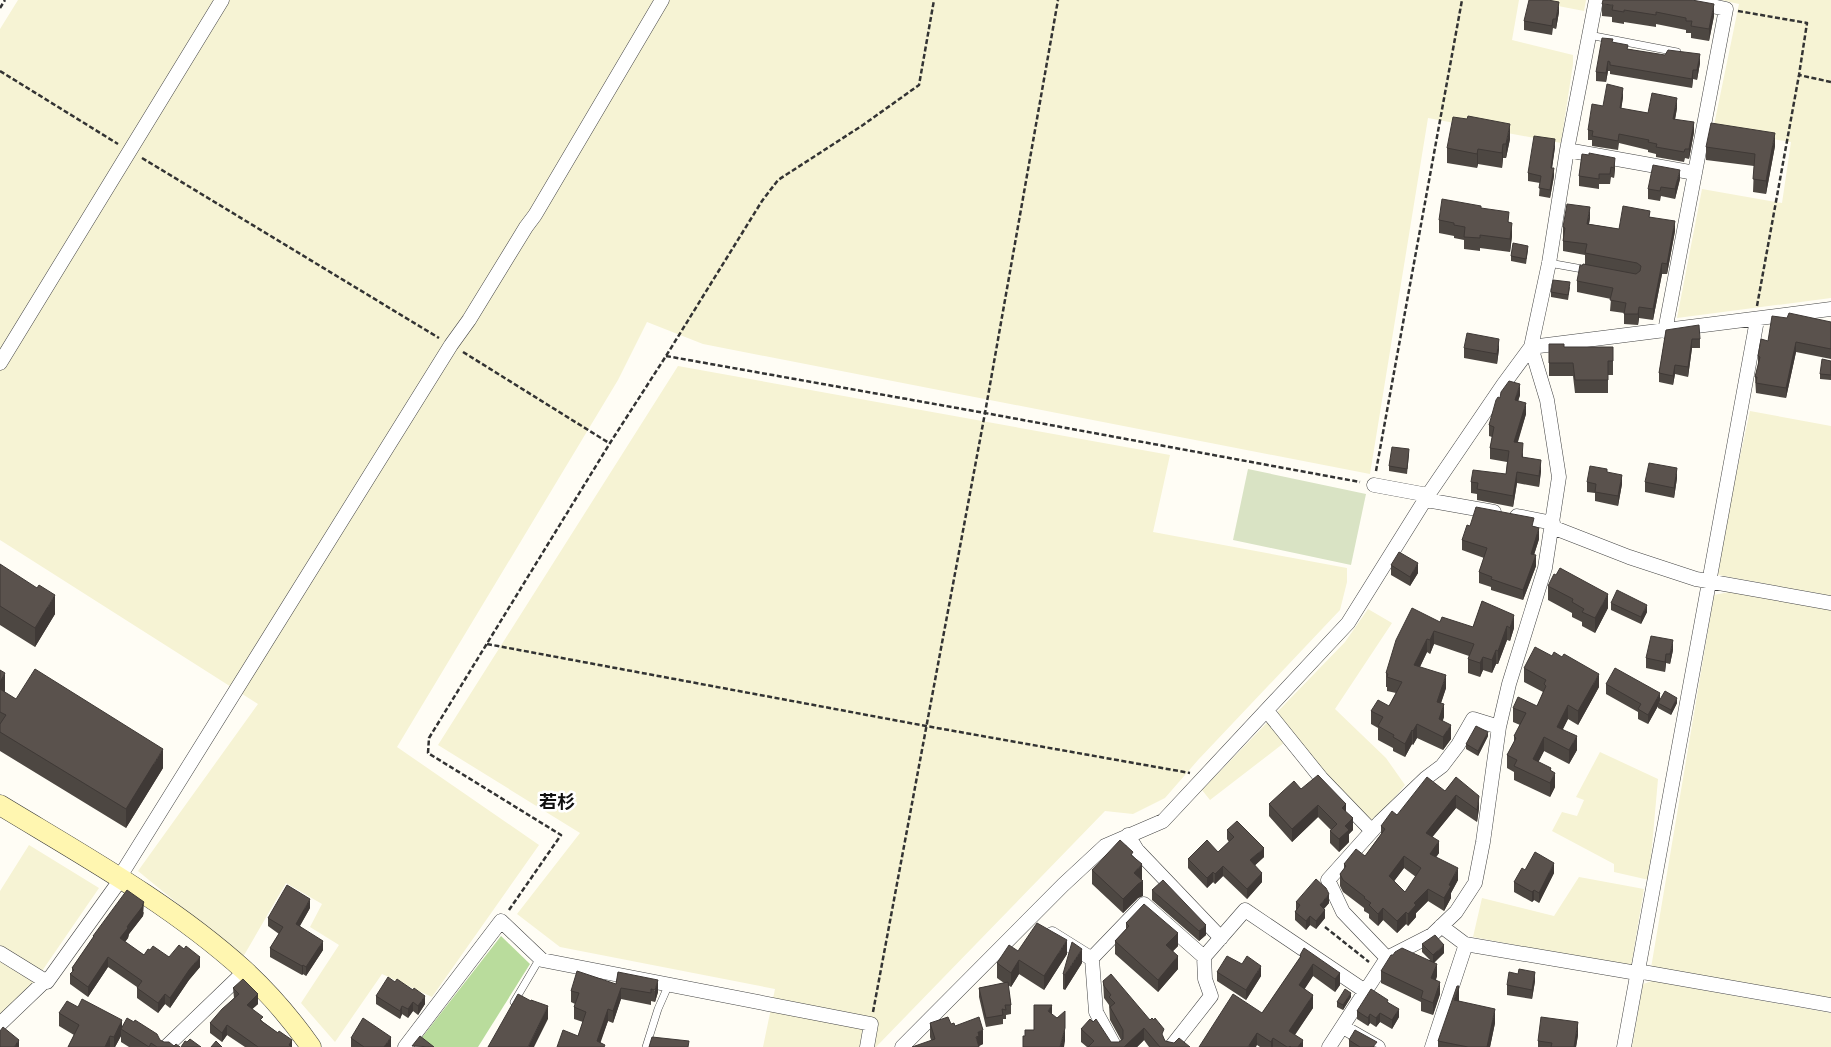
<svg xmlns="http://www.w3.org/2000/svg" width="1831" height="1047" viewBox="0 0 1831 1047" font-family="'Times New Roman','Noto Sans JP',serif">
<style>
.farmland{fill:#f6f3d4}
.forest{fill:#b9dc9c}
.cemetery{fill:#d9e3c4}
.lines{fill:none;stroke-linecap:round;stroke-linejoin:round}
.lane-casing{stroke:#444;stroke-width:8}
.street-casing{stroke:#444;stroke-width:15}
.secondary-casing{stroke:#333;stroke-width:21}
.path{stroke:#333;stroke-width:2.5;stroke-dasharray:5 2.5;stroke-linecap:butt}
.lane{stroke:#fff;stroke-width:7}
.street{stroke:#fff;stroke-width:14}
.secondary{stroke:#fff6b0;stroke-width:20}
.wall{fill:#4d4742;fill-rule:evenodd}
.shaded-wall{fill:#3f3936}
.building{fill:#5a524d;stroke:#3f3936;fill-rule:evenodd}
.labels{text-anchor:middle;stroke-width:5;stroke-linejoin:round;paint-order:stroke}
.neighbourhood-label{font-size:18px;font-weight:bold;fill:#111;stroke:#fff}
</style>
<rect width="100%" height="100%" fill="#fffdf5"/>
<!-- farmland -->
<path class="farmland" d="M 18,0 L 1519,0 L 1512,40 L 1573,55 L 1573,64 L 1561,143 L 1428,118 L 1370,474 L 703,344 L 647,322 L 618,380 L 397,747 L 539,845 L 432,997 L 382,974 L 335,1042 L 301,1003 L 339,945 L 310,927 L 322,904 L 286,883 L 243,957 L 138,871 L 258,704 L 0,540 L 0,29 Z
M 1527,0 L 1586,0 L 1584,11 Z
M 1721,0 L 1831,0 L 1831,298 L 1677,318 L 1702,189 L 1782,203 L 1791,142 L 1713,130 L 1739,4 Z
M 678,366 L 1170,455 L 1153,532 L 1347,568 L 1347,582 L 1340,610 L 1198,760 L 1165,798 L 1133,814 L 1105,811 L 876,1047 L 763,1047 L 775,989 L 560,947 L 517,914 L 580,833 L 438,745 Z
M 1750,411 L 1831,426 L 1831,596 L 1718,575 L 1727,516 Z
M 1729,592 L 1831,610 L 1831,999 L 1651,968 L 1714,595 Z
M 1368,609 L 1392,623 L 1335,709 L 1386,758 L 1405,785 L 1373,824 L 1325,777 L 1293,736 L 1210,800 L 1202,790 L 1345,642 Z
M 1600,752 L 1658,779 L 1649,880 L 1614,872 L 1614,864 L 1552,831 L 1562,812 L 1577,816 L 1584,800 L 1576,797 Z
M 29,845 L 99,888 L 42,971 L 0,945 L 0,891 Z
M 1579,877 L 1644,889 L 1631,967 L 1473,937 L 1482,898 L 1554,916 Z
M 0,960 L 36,982 L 0,1015 Z
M 1652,981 L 1831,1013 L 1831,1047 L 1632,1047 L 1643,984 Z"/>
<!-- forest -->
<path class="forest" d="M 501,936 L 530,964 L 478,1047 L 428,1047 L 420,1040 Z"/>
<!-- cemetery -->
<path class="cemetery" d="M 1248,469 L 1366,494 L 1351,565 L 1233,540 Z"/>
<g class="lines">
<!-- lane casing -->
<g class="lane-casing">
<path id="lane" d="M 1589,35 L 1677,52
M 1549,263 L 1588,270
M 514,1002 L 540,958
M 646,1047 L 658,1009 L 669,984"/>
</g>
<!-- street casing -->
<g class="street-casing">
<path id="street" d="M 1567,150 L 1695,173
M 1665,331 L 1726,9 L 1683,0
M 1531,347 L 1831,309
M 0,363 L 222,0
M 1374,485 L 1428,495
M 1426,500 L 1494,512
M 1517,516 L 1553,523
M 1552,527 L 1629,557 L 1696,579 L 1831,603
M 1267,711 L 1321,778 L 1372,831
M 1128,835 L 1137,850 L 1221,938
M 119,878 L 451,345 L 469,320 L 526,227 L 535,215 L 662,0
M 1441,926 L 1465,944 L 1637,973
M 1052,934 L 1092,959 L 1096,1012 L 1115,1047
M 0,953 L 47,982 L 121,879
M 1092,958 L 1144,904 L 1204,957
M 1387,958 L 1343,912 L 1328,880 L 1380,822 L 1426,778 L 1442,766 L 1458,745 L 1473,719 L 1499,727
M 1637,971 L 1831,1005
M 0,1024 L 46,980
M 1343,1027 L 1378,1047
M 166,1047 L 245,971
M 405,1047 L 501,921 L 542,960 L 871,1024 L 867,1047
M 902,1047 L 1063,885 L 1105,846 L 1163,821 L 1348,623 L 1428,495 L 1503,385 L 1531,347 L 1549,263 L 1567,150 L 1596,0
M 1171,1047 L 1211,996 L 1205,979 L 1204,957 L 1245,910 L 1365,991
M 1329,1047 L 1387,958 L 1432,935 L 1456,912 L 1475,883 L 1483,842 L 1499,727 L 1509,684 L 1545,568 L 1559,477 L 1547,400 L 1531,347
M 1432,1047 L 1466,944
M 1624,1047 L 1757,320"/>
</g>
<!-- secondary casing -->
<g class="secondary-casing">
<path id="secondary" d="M 0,805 C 84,856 171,904 244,970 C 269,993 292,1020 311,1047"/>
</g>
<!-- path -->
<path class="path" d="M 0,8 L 5,0
M 1738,11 L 1807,23 L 1799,75
M 0,71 L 118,144
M 142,158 L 439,338
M 1757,306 L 1799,75 L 1831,82
M 463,352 L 609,443
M 666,356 L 985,413 L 1360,482
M 1376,471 L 1462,0
M 487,644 L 926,726 L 1190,773
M 509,910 L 561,835 L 428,753 L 429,738 L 610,443 L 666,356 L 762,201 L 778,180 L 863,125 L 919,85 L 934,0
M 1325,927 L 1369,962
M 873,1012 L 985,413 L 1058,0"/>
<!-- lane -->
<use href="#lane" class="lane"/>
<!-- street -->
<use href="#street" class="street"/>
<!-- secondary -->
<use href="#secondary" class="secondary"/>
</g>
<!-- wall -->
<path class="wall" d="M 1602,4 L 1714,16 L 1709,41 L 1691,38 L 1691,33 L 1686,33 L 1686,30 L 1656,24 L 1656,27 L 1624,22 L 1624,24 L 1612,22 L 1612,17 L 1602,16 Z
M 1559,12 L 1556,29 L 1553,28 L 1552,35 L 1524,30 L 1524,21 Z
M 1613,42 L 1628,49 L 1700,63 L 1697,80 L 1693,79 L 1692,88 L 1610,74 L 1610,71 L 1608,71 L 1606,82 L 1596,81 L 1596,72 Z
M 1623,97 L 1621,109 L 1648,113 L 1677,108 L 1675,120 L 1694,132 L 1689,159 L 1685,158 L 1684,162 L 1656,157 L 1656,154 L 1648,152 L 1648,150 L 1619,143 L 1618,150 L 1592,146 L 1592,140 L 1588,140 L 1588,130 L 1603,106 Z
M 1510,139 L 1506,158 L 1503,158 L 1502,168 L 1478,164 L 1477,168 L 1447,163 L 1447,148 Z
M 1775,146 L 1766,194 L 1753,192 L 1754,166 L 1706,160 L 1706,147 Z
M 1555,147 L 1552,168 L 1554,176 L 1550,198 L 1539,196 L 1540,183 L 1528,181 L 1528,173 Z
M 1582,154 L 1615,168 L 1614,178 L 1611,177 L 1610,184 L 1599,184 L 1599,189 L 1579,186 L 1579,176 Z
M 1680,179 L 1675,199 L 1661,196 L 1660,201 L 1648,199 L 1648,189 Z
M 1481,208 L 1509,222 L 1512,236 L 1510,252 L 1480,248 L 1480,251 L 1464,249 L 1464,240 L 1454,238 L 1454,236 L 1439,233 L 1439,220 Z
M 1650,217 L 1675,231 L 1667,274 L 1662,274 L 1653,320 L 1639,318 L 1638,325 L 1624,324 L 1624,313 L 1610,311 L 1611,299 L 1577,292 L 1577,281 L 1582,266 L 1585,264 L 1585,255 L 1563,251 L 1563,227 L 1590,218 L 1589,224 L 1619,229 Z
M 1528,250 L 1526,264 L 1511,261 L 1511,256 Z
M 1570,287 L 1568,300 L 1551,297 L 1551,292 Z
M 1787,318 L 1831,322 L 1831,359 L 1796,352 L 1786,398 L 1756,393 L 1755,377 L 1758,366 L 1758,356 L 1768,341 Z
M 1666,330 L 1700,339 L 1700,348 L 1692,348 L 1688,377 L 1675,374 L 1673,385 L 1659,382 L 1659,373 Z
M 1549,344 L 1564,347 L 1613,347 L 1613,375 L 1608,375 L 1608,393 L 1575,393 L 1573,376 L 1549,376 Z
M 1464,348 L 1499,349 L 1497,364 L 1464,358 Z
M 1831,361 L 1831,380 L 1820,379 L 1820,374 Z
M 1520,395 L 1518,401 L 1526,414 L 1518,442 L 1523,454 L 1523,457 L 1541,471 L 1539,487 L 1517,483 L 1513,507 L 1477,500 L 1477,494 L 1471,493 L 1471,482 L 1506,474 L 1507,462 L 1490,459 L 1490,448 L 1492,437 L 1489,436 L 1489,425 L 1500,398 Z
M 1409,454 L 1407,474 L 1389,471 L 1389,466 Z
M 1607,472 L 1622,484 L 1618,506 L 1595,501 L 1595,493 L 1587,492 L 1587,482 Z
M 1677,478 L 1674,498 L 1645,492 L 1645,482 Z
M 1470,526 L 1534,527 L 1539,539 L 1534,555 L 1536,566 L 1523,600 L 1491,590 L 1491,587 L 1479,583 L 1479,572 L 1484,558 L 1462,550 L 1462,540 Z
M 0,564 L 55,614 L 35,647 L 0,625 Z
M 1391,565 L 1418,573 L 1410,586 L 1391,575 Z
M 1548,586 L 1608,608 L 1595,633 L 1582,626 L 1582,622 L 1572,617 L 1572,613 L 1548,600 Z
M 1482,601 L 1514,628 L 1510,641 L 1507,640 L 1498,664 L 1496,664 L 1492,673 L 1483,670 L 1480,677 L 1468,673 L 1468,659 L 1469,656 L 1434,644 L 1430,654 L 1427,652 L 1420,667 L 1446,688 L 1441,703 L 1444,717 L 1442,721 L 1451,739 L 1443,750 L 1417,738 L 1413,745 L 1412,744 L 1405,757 L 1393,751 L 1393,748 L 1378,740 L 1378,728 L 1371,724 L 1371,711 L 1389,706 L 1396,693 L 1387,691 L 1387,687 L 1386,687 L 1386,673 L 1440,622 L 1473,627 Z
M 1611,603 L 1647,612 L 1641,624 L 1611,610 Z
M 1673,650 L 1670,664 L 1666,663 L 1665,672 L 1646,668 L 1646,658 Z
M 1524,668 L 1599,687 L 1578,725 L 1568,719 L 1563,729 L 1577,750 L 1569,764 L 1544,751 L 1538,762 L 1551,771 L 1555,787 L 1550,797 L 1514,780 L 1514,772 L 1507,768 L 1507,755 L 1514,742 L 1514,736 L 1520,725 L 1513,722 L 1513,708 L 1537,706 L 1543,692 L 1524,682 Z
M 0,670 L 5,693 L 16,699 L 163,768 L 126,828 L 0,751 Z
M 1606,684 L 1660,700 L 1677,703 L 1671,715 L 1658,708 L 1658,706 L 1648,724 L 1638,719 L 1638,712 L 1606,694 Z
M 1488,736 L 1478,756 L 1466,749 L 1466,744 Z
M 1456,777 L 1479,808 L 1477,822 L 1456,808 L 1432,837 L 1439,853 L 1436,857 L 1458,880 L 1451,893 L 1451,898 L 1444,911 L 1428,901 L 1416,913 L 1416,917 L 1408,926 L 1406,924 L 1397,933 L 1383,920 L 1378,926 L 1369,918 L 1369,914 L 1364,911 L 1364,908 L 1343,892 L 1340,886 L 1340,874 L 1344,869 L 1344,864 L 1365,856 L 1381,834 L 1381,826 L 1397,815 L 1445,791 ZM 1404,868 L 1416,877 L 1405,892 L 1394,881 Z
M 1301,789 L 1346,812 L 1353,830 L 1349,834 L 1349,842 L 1339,852 L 1330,843 L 1330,831 L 1331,830 L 1318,817 L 1292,842 L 1269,816 L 1269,804 Z
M 1227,830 L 1264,857 L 1255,865 L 1262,882 L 1247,899 L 1223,876 L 1215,884 L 1213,882 L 1207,888 L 1188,868 L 1188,859 L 1218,852 L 1229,842 L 1227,839 Z
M 1133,856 L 1142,879 L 1143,896 L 1138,898 L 1123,913 L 1092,884 L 1092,870 Z
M 1525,870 L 1554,873 L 1539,903 L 1534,900 L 1532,902 L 1514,892 L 1514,882 Z
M 1152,890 L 1206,935 L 1199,941 L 1152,900 Z
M 1296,902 L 1329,903 L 1324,909 L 1325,918 L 1316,929 L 1310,925 L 1306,930 L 1295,920 L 1295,912 L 1296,910 Z
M 310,908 L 300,926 L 323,950 L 306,976 L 303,974 L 302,975 L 270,957 L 270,948 L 279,934 L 268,926 L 268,918 Z
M 144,912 L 143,916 L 129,934 L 128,938 L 125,942 L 144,955 L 150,950 L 169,957 L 200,967 L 189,980 L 170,1008 L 165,1004 L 158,1013 L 137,998 L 137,987 L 108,967 L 88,997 L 70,984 L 70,974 L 72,972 L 72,968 L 93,938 L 93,936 Z
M 1126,923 L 1178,946 L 1173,951 L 1178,969 L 1158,992 L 1115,954 L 1115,941 L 1126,929 Z
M 1422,944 L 1444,953 L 1434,962 L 1437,976 L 1436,980 L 1440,994 L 1433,1015 L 1421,1011 L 1421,1002 L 1381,983 L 1381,971 L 1430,960 L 1422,952 Z
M 1018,951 L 1067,954 L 1044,990 L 1019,974 L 1011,987 L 1008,985 L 1011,1005 L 1011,1014 L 1006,1015 L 1006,1019 L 1003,1019 L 1003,1024 L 986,1027 L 979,997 L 979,988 L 1004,983 L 997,978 L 997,963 Z
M 1300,955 L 1340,973 L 1340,985 L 1335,992 L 1313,976 L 1304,989 L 1313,1008 L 1295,1035 L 1303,1047 L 1260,1047 L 1257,1045 L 1199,1047 L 1262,1013 L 1300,958 Z
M 1082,963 L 1065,990 L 1063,989 L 1063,974 Z
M 1242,964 L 1261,976 L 1246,1000 L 1217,981 L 1217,972 Z
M 618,972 L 658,992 L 655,1002 L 651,1001 L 651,1005 L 621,999 L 613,1023 L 608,1021 L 600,1042 L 605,1047 L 578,1036 L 583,1022 L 574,1019 L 574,1007 L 575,1004 L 571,1002 L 571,991 L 616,984 Z
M 1103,981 L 1164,1039 L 1165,1041 L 1190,1047 L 1149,1047 L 1144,1040 L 1137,1047 L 1087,1047 L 1081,1042 L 1081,1029 L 1111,1042 L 1119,1042 L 1121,1040 L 1110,1020 L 1109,1005 L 1104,998 Z
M 1535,981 L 1532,999 L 1507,995 L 1507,985 Z
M 233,988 L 258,1004 L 252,1009 L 263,1022 L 278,1033 L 292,1040 L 292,1047 L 245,1047 L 227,1035 L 222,1042 L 210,1033 L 210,1023 L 234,998 Z
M 376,996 L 425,1004 L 418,1015 L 413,1011 L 408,1018 L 402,1014 L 400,1019 L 376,1004 Z
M 1351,997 L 1343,1010 L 1337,1007 L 1337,1002 Z
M 1459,1001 L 1495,1023 L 1490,1047 L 1438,1047 L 1438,1041 Z
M 1388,1002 L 1399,1017 L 1392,1029 L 1380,1022 L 1376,1027 L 1370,1023 L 1368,1026 L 1357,1019 L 1357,1011 Z
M 78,1007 L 122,1026 L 164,1042 L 174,1046 L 180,1047 L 129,1047 L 121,1042 L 121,1036 L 115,1047 L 68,1047 L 74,1035 L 59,1026 L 59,1013 Z
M 930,1023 L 951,1024 L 955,1026 L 983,1044 L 979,1046 L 931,1040 L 930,1037 Z
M 1578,1035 L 1576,1047 L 1538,1047 L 1538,1041 Z
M 351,1038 L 391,1046 L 391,1047 L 351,1047 Z
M 1349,1040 L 1377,1047 L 1349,1047 Z"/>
<!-- shaded-wall -->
<path class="shaded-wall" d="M 1559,2 L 1559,12 L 1556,29 L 1556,19 Z
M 1714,4 L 1714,16 L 1709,41 L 1709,29 Z
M 1700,54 L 1700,63 L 1697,80 L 1697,70 Z
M 1608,61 L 1608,71 L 1606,82 L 1606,73 Z
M 1693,70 L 1693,79 L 1692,88 L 1692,79 Z
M 1623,88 L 1623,97 L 1620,118 L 1620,108 Z
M 1677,98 L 1677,108 L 1673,129 L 1673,119 Z
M 1694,122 L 1694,132 L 1689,159 L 1689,149 Z
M 1510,124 L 1510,139 L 1506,158 L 1506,144 Z
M 1775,133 L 1775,146 L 1766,194 L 1766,181 Z
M 1555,139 L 1555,147 L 1551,175 L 1551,168 Z
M 1503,144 L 1503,158 L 1502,168 L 1502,153 Z
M 1478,149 L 1478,164 L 1477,168 L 1477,154 Z
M 1615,158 L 1615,168 L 1614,178 L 1614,168 Z
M 1554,168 L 1554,176 L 1550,198 L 1550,190 Z
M 1680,170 L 1680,179 L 1675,199 L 1675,189 Z
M 1590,207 L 1590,218 L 1587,235 L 1587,224 Z
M 1675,221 L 1675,231 L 1667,274 L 1667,264 Z
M 1512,223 L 1512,236 L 1510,252 L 1510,239 Z
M 1662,263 L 1662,274 L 1653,320 L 1653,309 Z
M 1639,307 L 1639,318 L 1638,325 L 1638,314 Z
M 1499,339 L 1499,349 L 1497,364 L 1497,354 Z
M 1692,339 L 1692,348 L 1688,377 L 1688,367 Z
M 1796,342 L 1796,352 L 1786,398 L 1786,388 Z
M 1675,365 L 1675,374 L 1673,385 L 1673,376 Z
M 1520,384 L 1520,395 L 1515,411 L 1515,400 Z
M 1526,403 L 1526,414 L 1514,453 L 1514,442 Z
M 1541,460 L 1541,471 L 1539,487 L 1539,476 Z
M 1677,468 L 1677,478 L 1674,498 L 1674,488 Z
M 1517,472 L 1517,483 L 1513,507 L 1513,496 Z
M 1622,475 L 1622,484 L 1618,506 L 1618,496 Z
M 1539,528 L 1539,539 L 1531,564 L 1531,554 Z
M 1536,555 L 1536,566 L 1523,600 L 1523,590 Z
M 1418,563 L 1418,573 L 1410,586 L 1410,577 Z
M 1608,594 L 1608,608 L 1595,633 L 1595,618 Z
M 55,595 L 55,614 L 35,647 L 35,628 Z
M 1647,605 L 1647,612 L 1641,624 L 1641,617 Z
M 1514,615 L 1514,628 L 1510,641 L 1510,628 Z
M 1507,626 L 1507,640 L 1498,664 L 1498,651 Z
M 1434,631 L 1434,644 L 1430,654 L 1430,640 Z
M 1427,639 L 1427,652 L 1414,679 L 1414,665 Z
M 1673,640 L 1673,650 L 1670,664 L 1670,654 Z
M 1496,650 L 1496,664 L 1492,673 L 1492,660 Z
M 1666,654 L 1666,663 L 1665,672 L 1665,662 Z
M 1483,657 L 1483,670 L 1480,677 L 1480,663 Z
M 5,673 L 5,692 L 0,701 L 0,682 Z
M 1599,674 L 1599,687 L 1578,725 L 1578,711 Z
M 1446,675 L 1446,688 L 1437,715 L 1437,702 Z
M 1660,693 L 1660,703 L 1658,703 L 1658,706 L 1648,724 L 1648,715 Z
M 1677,698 L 1677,703 L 1671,715 L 1671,710 Z
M 1444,704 L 1444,717 L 1439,733 L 1439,719 Z
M 1568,705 L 1568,719 L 1557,740 L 1557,727 Z
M 1417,724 L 1417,738 L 1413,745 L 1413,731 Z
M 1451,725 L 1451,739 L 1443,750 L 1443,737 Z
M 1412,730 L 1412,744 L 1405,757 L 1405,744 Z
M 1488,732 L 1488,736 L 1478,756 L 1478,751 Z
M 1577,736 L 1577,750 L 1569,764 L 1569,750 Z
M 1544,737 L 1544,751 L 1533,773 L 1533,759 Z
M 163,749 L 163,768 L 126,828 L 126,809 Z
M 1551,768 L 1551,781 L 1555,773 L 1555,787 L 1550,797 L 1550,770 Z
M 1456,795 L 1456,808 L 1426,845 L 1426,833 Z
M 1479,796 L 1479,808 L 1477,822 L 1477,810 Z
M 1346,804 L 1346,817 L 1342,808 Z
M 1318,805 L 1318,817 L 1292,842 L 1292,829 Z
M 1353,818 L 1353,830 L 1349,834 L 1349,842 L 1339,852 L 1339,839 L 1345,826 Z
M 1439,841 L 1439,853 L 1430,866 L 1430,854 Z
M 1264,848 L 1264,857 L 1250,870 L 1250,860 Z
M 1404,856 L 1404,868 L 1389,888 L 1389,876 Z
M 1554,863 L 1554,873 L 1539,903 L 1539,893 Z
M 1142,864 L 1142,879 L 1134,887 L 1134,873 Z
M 1223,866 L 1223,876 L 1215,884 L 1215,874 Z
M 1458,868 L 1458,880 L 1451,893 L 1451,898 L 1444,911 L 1444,898 L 1449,885 Z
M 1213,872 L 1213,882 L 1207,888 L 1207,878 Z
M 1262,873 L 1262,882 L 1247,899 L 1247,889 Z
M 1143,881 L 1143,896 L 1138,898 L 1123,913 L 1123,899 L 1138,884 Z
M 1428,889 L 1428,901 L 1416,913 L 1416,917 L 1408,926 L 1408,914 L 1414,903 Z
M 1534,890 L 1534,900 L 1532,902 L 1532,892 Z
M 1329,894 L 1329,903 L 1320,913 L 1320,905 Z
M 310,899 L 310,908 L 296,932 L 296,924 Z
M 144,902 L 143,916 L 129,934 L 128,938 L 120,948 L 120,938 L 127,927 Z
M 1383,908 L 1383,920 L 1378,926 L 1378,914 Z
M 1325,910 L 1325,918 L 1316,929 L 1316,921 Z
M 1406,912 L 1406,924 L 1397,933 L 1397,921 Z
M 1310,916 L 1310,925 L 1306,930 L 1306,921 Z
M 1206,925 L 1206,935 L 1199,941 L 1199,931 Z
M 1178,933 L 1178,946 L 1166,958 L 1166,945 Z
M 1067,940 L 1067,954 L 1044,990 L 1044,976 Z
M 323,941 L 323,950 L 306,976 L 306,967 Z
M 1444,945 L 1444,953 L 1433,964 L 1433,955 Z
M 1082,949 L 1082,963 L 1065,990 L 1065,975 Z
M 1178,956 L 1178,969 L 1158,992 L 1158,980 Z
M 108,957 L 108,967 L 88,997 L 88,987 Z
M 200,957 L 200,967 L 189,980 L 170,1008 L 170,998 L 189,970 Z
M 1019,960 L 1019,974 L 1011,987 L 1011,973 Z
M 1313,964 L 1313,976 L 1299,998 L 1299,985 Z
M 1437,964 L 1437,976 L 1431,991 L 1431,978 Z
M 303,965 L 303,974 L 302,975 L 302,966 Z
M 1261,966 L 1261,976 L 1246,1000 L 1246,990 Z
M 1535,972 L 1535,981 L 1532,999 L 1532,990 Z
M 1340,973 L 1340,985 L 1335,992 L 1335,979 Z
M 658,980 L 658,992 L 655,1002 L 655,990 Z
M 1440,982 L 1440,994 L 1433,1015 L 1433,1003 Z
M 1459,986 L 1459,1001 L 1454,1014 L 1454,1000 Z
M 621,988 L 621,999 L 613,1023 L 613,1011 Z
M 1351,993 L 1351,997 L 1343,1010 L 1343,1005 Z
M 165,994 L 165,1004 L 158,1013 L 158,1003 Z
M 258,994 L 258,1004 L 247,1014 L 247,1005 Z
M 1313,995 L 1313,1008 L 1289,1043 L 1289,1031 Z
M 425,996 L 425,1004 L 418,1015 L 418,1006 Z
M 413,1002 L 413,1011 L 408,1018 L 408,1009 Z
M 1052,1005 L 1052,1018 L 1048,1011 Z
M 402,1006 L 402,1014 L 400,1019 L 400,1011 Z
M 548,1006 L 548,1019 L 534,1047 L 528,1047 Z
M 608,1009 L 608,1021 L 599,1047 L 597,1041 Z
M 1399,1009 L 1399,1017 L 1392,1029 L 1392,1020 Z
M 1495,1009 L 1495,1023 L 1490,1047 L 1487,1047 Z
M 1380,1013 L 1380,1022 L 1376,1027 L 1376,1018 Z
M 1370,1014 L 1370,1023 L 1368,1026 L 1368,1018 Z
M 122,1020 L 122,1030 L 121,1029 L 121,1036 L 115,1047 L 114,1047 L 114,1037 Z
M 1578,1022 L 1578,1035 L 1576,1047 L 1574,1047 Z
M 227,1025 L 227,1035 L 222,1042 L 222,1033 Z
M 1065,1028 L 1065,1041 L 1064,1047 L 1060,1047 Z
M 1144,1028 L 1144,1040 L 1137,1047 L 1124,1047 Z
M 983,1030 L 983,1044 L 979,1046 L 979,1047 L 976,1037 L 978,1032 Z
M 1257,1033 L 1257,1045 L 1256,1047 L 1248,1047 Z
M 110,1036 L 110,1047 L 105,1047 Z
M 391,1037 L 391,1047 L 384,1047 Z
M 1273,1038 L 1273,1047 L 1271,1047 L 1271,1042 Z
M 19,1040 L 19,1047 L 14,1047 Z
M 292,1040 L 292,1047 L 289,1045 Z
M 1303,1040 L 1303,1047 L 1298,1047 Z"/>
<!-- building -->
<path class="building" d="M 1529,0 L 1548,0 L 1559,2 L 1556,19 L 1553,19 L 1552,26 L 1524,21 Z
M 1603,0 L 1692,0 L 1714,4 L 1709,29 L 1691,26 L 1692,21 L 1686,21 L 1686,18 L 1656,12 L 1656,15 L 1624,10 L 1624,12 L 1612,10 L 1613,5 L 1602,4 Z
M 1602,38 L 1613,39 L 1612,42 L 1628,45 L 1627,49 L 1665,55 L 1668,50 L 1700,54 L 1697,70 L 1693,70 L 1692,79 L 1610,65 L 1610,62 L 1608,61 L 1606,73 L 1596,72 Z
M 1607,84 L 1623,88 L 1620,108 L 1648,113 L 1652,93 L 1677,98 L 1673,119 L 1694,122 L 1689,149 L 1685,149 L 1684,152 L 1656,147 L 1657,144 L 1648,142 L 1649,140 L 1619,134 L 1618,141 L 1592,136 L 1593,131 L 1588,130 L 1592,104 L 1603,106 Z
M 1468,116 L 1510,124 L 1506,144 L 1503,144 L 1502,153 L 1478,149 L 1477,154 L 1447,148 L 1453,117 L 1467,119 Z
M 1711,123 L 1775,133 L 1766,181 L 1753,179 L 1755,154 L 1706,147 Z
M 1534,136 L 1555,139 L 1551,168 L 1554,168 L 1550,190 L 1539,188 L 1541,176 L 1528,173 Z
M 1589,153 L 1615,158 L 1614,168 L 1611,167 L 1610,174 L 1599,174 L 1599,179 L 1579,176 L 1582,154 L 1589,155 Z
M 1653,165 L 1680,170 L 1675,189 L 1661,187 L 1660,191 L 1648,189 Z
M 1442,199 L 1481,206 L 1481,208 L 1509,212 L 1508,222 L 1512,223 L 1510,239 L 1480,235 L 1480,238 L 1464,237 L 1465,227 L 1454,225 L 1454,223 L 1439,220 Z
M 1567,204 L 1590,207 L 1587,224 L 1619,229 L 1623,206 L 1650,211 L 1649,217 L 1675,221 L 1667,264 L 1662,263 L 1653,309 L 1639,307 L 1638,314 L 1624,314 L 1626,303 L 1610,300 L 1613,288 L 1577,281 L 1580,265 L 1582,266 L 1583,264 L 1636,274 L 1640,271 L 1641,266 L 1637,263 L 1585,253 L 1587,244 L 1563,241 L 1565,228 L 1563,227 Z
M 1513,243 L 1528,246 L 1526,259 L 1511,256 Z
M 1553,280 L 1570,282 L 1568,295 L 1551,292 Z
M 1789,313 L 1831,322 L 1831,349 L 1796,342 L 1786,388 L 1756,383 L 1757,377 L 1755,377 L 1760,357 L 1758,356 L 1761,339 L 1768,341 L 1772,316 L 1787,318 Z
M 1699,325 L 1700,339 L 1692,339 L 1688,367 L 1675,365 L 1673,376 L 1659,373 L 1666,330 Z
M 1467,333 L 1499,339 L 1497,354 L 1464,348 Z
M 1549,344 L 1564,344 L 1564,347 L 1613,347 L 1613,361 L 1608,361 L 1608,380 L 1575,380 L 1573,363 L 1549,363 Z
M 1822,359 L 1831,361 L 1831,375 L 1820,374 Z
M 1509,381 L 1520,384 L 1515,400 L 1526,403 L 1514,442 L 1523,443 L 1522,457 L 1541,460 L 1539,476 L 1517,472 L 1513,496 L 1477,489 L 1478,483 L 1471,482 L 1473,470 L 1506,474 L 1509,451 L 1490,448 L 1494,427 L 1489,425 L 1496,400 L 1498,397 L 1500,398 L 1501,392 Z
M 1392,447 L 1409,449 L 1407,469 L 1389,466 Z
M 1649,463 L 1677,468 L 1674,488 L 1645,482 Z
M 1590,466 L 1607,469 L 1607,472 L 1622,475 L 1618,496 L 1595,492 L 1596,484 L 1587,482 Z
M 1476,507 L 1534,518 L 1532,526 L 1539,528 L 1531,554 L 1536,555 L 1523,590 L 1491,579 L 1492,577 L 1479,572 L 1487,548 L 1462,540 L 1467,525 L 1470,526 Z
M 1399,552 L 1418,563 L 1410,577 L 1391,565 Z
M 0,564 L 37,588 L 39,585 L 55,595 L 35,628 L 0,606 Z
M 1560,568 L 1608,594 L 1595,618 L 1582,612 L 1584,609 L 1572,602 L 1573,599 L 1548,586 L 1554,574 L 1556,575 Z
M 1617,590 L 1647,605 L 1641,617 L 1611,603 Z
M 1482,601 L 1514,615 L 1510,628 L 1507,626 L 1498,651 L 1496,650 L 1492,660 L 1483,657 L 1480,663 L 1468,659 L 1474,644 L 1434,631 L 1430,640 L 1427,639 L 1414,665 L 1446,675 L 1437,702 L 1444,704 L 1439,719 L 1451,725 L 1443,737 L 1417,724 L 1413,731 L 1412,730 L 1405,744 L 1393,737 L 1394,735 L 1378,726 L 1383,717 L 1371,711 L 1378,700 L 1389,706 L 1402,682 L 1387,677 L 1388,674 L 1386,673 L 1396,640 L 1412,608 L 1440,622 L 1442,617 L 1473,627 Z
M 1651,636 L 1673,640 L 1670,654 L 1666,654 L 1665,662 L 1646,658 Z
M 1535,647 L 1552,656 L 1554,652 L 1562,657 L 1564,654 L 1599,674 L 1578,711 L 1568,705 L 1557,727 L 1577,736 L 1569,750 L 1544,737 L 1533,759 L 1551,768 L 1550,770 L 1555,773 L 1550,783 L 1514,766 L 1517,760 L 1507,755 L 1516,738 L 1514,736 L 1526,713 L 1513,708 L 1518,697 L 1537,706 L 1546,686 L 1544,684 L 1546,680 L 1524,668 Z
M 1615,668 L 1660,693 L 1648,715 L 1638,709 L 1641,704 L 1606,684 Z
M 35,669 L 163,749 L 126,809 L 0,732 L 0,724 L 6,715 L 0,712 L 0,689 L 16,699 Z
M 0,670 L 5,673 L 0,682 Z
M 1665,691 L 1677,698 L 1671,710 L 1658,703 Z
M 1476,726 L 1488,732 L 1478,751 L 1466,744 Z
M 1318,775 L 1346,804 L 1342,808 L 1353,818 L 1345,826 L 1349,830 L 1339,839 L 1330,831 L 1337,824 L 1318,805 L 1292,829 L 1269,804 L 1294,781 L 1301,789 Z
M 1427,777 L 1445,791 L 1456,777 L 1479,796 L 1477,810 L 1456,795 L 1426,833 L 1439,841 L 1430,854 L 1458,868 L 1449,885 L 1451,886 L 1444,898 L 1428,889 L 1414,903 L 1416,905 L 1408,914 L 1406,912 L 1397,921 L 1383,908 L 1378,914 L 1369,905 L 1371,903 L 1364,898 L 1365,897 L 1343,880 L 1340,874 L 1346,866 L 1344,864 L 1356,849 L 1365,856 L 1385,829 L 1381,826 L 1392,811 L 1397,815 ZM 1404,856 L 1421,868 L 1405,892 L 1389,876 Z
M 1237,821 L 1264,848 L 1250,860 L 1262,873 L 1247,889 L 1223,866 L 1215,874 L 1213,872 L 1207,878 L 1188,859 L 1207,840 L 1218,852 L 1234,837 L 1227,830 Z
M 1120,840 L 1133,852 L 1131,855 L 1142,864 L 1134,873 L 1143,881 L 1138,884 L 1123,899 L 1092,870 Z
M 1535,852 L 1554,863 L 1539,893 L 1534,890 L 1532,892 L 1514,882 L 1522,868 L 1525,870 Z
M 1316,879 L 1326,888 L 1329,894 L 1320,905 L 1325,910 L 1316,921 L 1310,916 L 1306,921 L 1295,912 L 1300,905 L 1296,902 Z
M 1163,880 L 1206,925 L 1199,931 L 1152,890 Z
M 287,885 L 310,899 L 296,924 L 323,941 L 306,967 L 303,965 L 302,966 L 270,948 L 283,927 L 268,918 Z
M 127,890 L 144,902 L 142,905 L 143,906 L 129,924 L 127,927 L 128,928 L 120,938 L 144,955 L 148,949 L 150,950 L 153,946 L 169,957 L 179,945 L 184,949 L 186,946 L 200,957 L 189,970 L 170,998 L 165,994 L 158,1003 L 137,988 L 142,981 L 108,957 L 88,987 L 70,974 L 74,970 L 72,968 L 94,936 L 93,936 Z
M 1144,904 L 1178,933 L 1166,945 L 1178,956 L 1158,980 L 1115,941 L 1129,926 L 1126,923 Z
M 1037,923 L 1067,940 L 1044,976 L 1019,960 L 1011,973 L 997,963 L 1009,945 L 1018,951 Z
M 1435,935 L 1444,945 L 1433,955 L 1422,944 Z
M 1072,942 L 1082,949 L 1065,975 L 1063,974 Z
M 1304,948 L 1340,973 L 1335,979 L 1313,964 L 1299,985 L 1313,995 L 1289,1031 L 1303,1040 L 1298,1047 L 1291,1047 L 1290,1046 L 1289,1047 L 1287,1047 L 1273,1038 L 1271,1042 L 1257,1033 L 1248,1047 L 1199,1047 L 1233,994 L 1262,1013 L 1301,956 L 1300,955 Z
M 1402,948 L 1437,964 L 1431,978 L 1440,982 L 1433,1003 L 1421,998 L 1423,991 L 1381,971 L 1391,955 L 1393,955 L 1395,952 Z
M 1227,956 L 1242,964 L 1247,956 L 1261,966 L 1246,990 L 1217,972 Z
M 1519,969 L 1535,972 L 1532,990 L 1507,985 L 1509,972 L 1518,974 Z
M 577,971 L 616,984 L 618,972 L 658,980 L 655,990 L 651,989 L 651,993 L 621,988 L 613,1011 L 608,1009 L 597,1041 L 605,1045 L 604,1047 L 557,1047 L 563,1030 L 578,1036 L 586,1012 L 574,1007 L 579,993 L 571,991 Z
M 1111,974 L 1150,1020 L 1152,1018 L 1154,1020 L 1155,1018 L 1164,1029 L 1162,1034 L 1165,1041 L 1174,1043 L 1179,1038 L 1190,1047 L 1160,1047 L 1144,1028 L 1124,1047 L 1088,1047 L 1094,1041 L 1081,1029 L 1090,1019 L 1093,1022 L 1096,1019 L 1111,1042 L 1119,1042 L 1123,1039 L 1123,1030 L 1110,1007 L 1115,1003 L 1109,997 L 1111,995 L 1104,986 L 1103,981 Z
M 388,977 L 395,982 L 397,979 L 413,990 L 414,988 L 425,996 L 418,1006 L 413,1002 L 408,1009 L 402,1006 L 400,1011 L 376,996 Z
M 243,979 L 258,994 L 247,1005 L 263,1017 L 260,1020 L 278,1033 L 279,1031 L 292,1040 L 289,1045 L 292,1047 L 258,1047 L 227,1025 L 222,1033 L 210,1023 L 222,1009 L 239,994 L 233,988 Z
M 1008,982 L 1011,1005 L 1005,1005 L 1006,1010 L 1002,1009 L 1003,1015 L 986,1018 L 979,988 Z
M 1457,986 L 1459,986 L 1454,1000 L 1495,1009 L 1487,1047 L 1468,1047 L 1438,1041 Z
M 1345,989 L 1351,993 L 1343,1005 L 1337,1002 Z
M 1371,989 L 1388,1000 L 1387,1002 L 1399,1009 L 1392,1020 L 1380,1013 L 1376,1018 L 1370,1014 L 1368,1018 L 1357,1011 Z
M 518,994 L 531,1001 L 531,1000 L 548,1006 L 528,1047 L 488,1047 Z
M 82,999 L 122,1020 L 114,1037 L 110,1036 L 105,1047 L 68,1047 L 79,1025 L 59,1013 L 67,1001 L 78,1007 Z
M 1034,1005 L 1052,1005 L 1048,1011 L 1057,1018 L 1065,1011 L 1065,1028 L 1060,1047 L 1023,1047 L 1023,1036 L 1025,1036 L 1025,1030 L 1034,1030 Z
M 948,1017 L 951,1024 L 954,1023 L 955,1026 L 979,1017 L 983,1030 L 978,1032 L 979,1036 L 976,1037 L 979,1047 L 912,1047 L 935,1039 L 930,1023 Z
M 1541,1017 L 1578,1022 L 1574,1047 L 1551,1047 L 1552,1043 L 1538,1041 Z
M 127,1018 L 134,1022 L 135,1020 L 157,1034 L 160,1040 L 164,1042 L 169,1042 L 174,1046 L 176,1044 L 180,1047 L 157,1047 L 151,1043 L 149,1047 L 121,1029 Z
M 363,1018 L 391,1037 L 384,1047 L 364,1047 L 351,1038 Z
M 3,1027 L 19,1040 L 14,1047 L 0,1047 L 0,1031 Z
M 1355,1030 L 1377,1042 L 1373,1047 L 1360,1047 L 1349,1040 Z
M 420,1036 L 434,1047 L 412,1046 Z
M 652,1037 L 689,1041 L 688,1047 L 649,1047 Z
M 190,1039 L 201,1047 L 181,1047 L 185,1041 L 187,1042 Z
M 216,1041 L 222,1047 L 211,1047 Z"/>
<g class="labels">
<!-- neighbourhood labels -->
<g class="neighbourhood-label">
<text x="557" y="808">若杉</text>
</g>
</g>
</svg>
